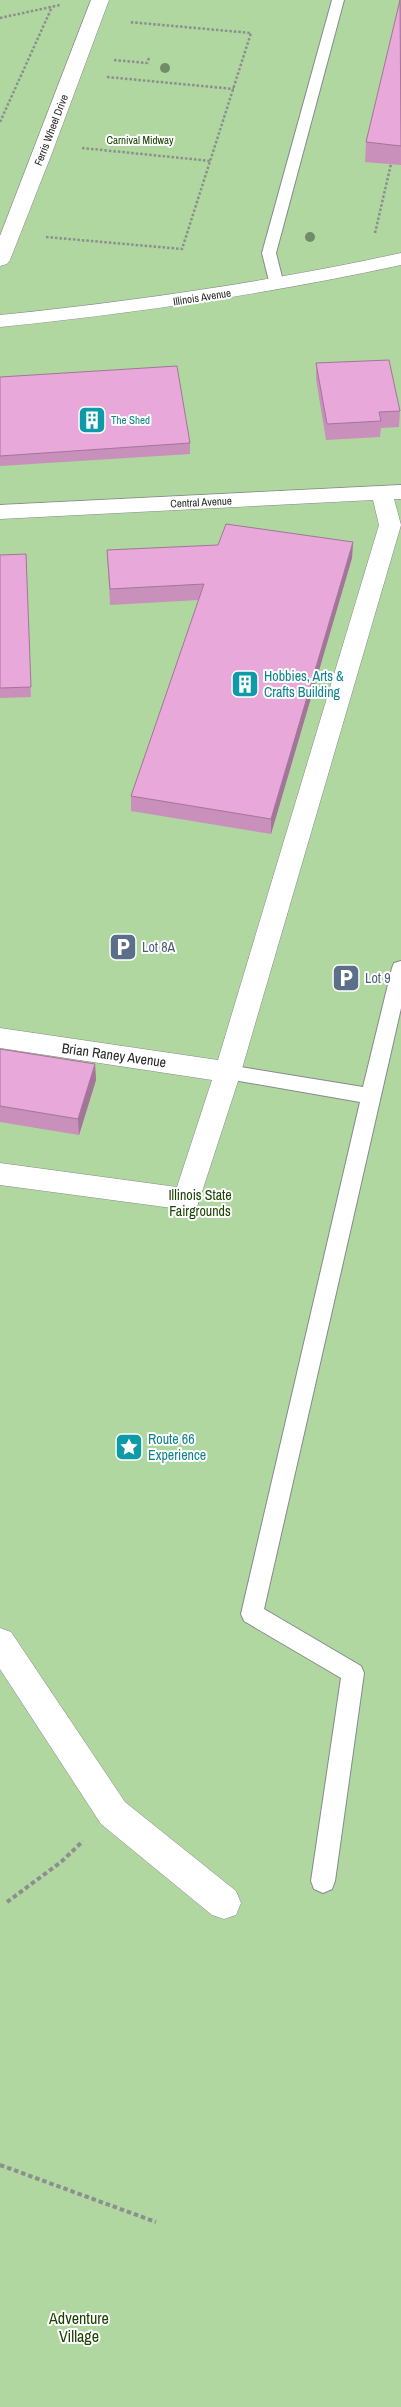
<svg xmlns="http://www.w3.org/2000/svg" width="401" height="2407" viewBox="0 0 401 2407" font-family="'Archivo Narrow',sans-serif">
<style>
.green{fill:#b0d79f}
.lines{fill:none;stroke-linecap:round;stroke-linejoin:round}
.lane-casing{stroke:#87898d;stroke-width:2}
.street-casing{stroke:#87898d;stroke-width:1}
.path-far1{stroke:#8c8e90;stroke-width:2.5;stroke-dasharray:2.5 2;stroke-linecap:butt}
.path{stroke:#8c8e90;stroke-width:4;stroke-dasharray:4.5 3;stroke-linecap:butt}
.lane{fill:#fff;fill-rule:evenodd}
.street{fill:#fff;fill-rule:evenodd}
.tree{fill:#748b68}
.wall{fill:#c890bb}
.shaded-wall{fill:#a27698}
.building{fill:#e8a8d9;stroke:#a27698}
.labels{text-anchor:middle;stroke-width:4;stroke-linejoin:round;paint-order:stroke}
.far-street-label{font-size:11px;fill:#272829;stroke:#fff}
.far-park-label{font-size:11px;fill:#1a4200;stroke:#fff}
.far-culture-label{font-size:11px;fill:#0d838f;stroke:#fff;text-anchor:start}
.culture-label{font-size:14px;fill:#0d838f;stroke:#fff;text-anchor:start}
.service-label{font-size:14px;fill:#4e5e75;stroke:#fff;text-anchor:start}
.street-label{font-size:14px;fill:#272829;stroke:#fff}
.park-label{font-size:14px;fill:#1a4200;stroke:#fff}
.near-park-label{font-size:16px;fill:#1a4200;stroke:#fff}
</style>
<rect width="100%" height="100%" fill="#e1e4e8"/>
<!-- green -->
<path class="green" d="M 0,0 L 401,0 L 401,2407 L 0,2407 Z"/>
<g class="lines">
<!-- lane casing -->
<g class="lane-casing">
<path id="lane" d="M 332,0 L 344,0 L 276,253 L 284,285 L 277,289 L 270,285 L 262,253 Z
M 401,961 L 401,1008 L 264,1609 L 361,1666 L 364,1673 L 335,1881 L 332,1889 L 323,1893 L 314,1889 L 311,1881 L 341,1678 L 244,1621 L 241,1614 L 360,1102 L 228,1079 L 221,1077 L 218,1072 L 221,1067 L 228,1065 L 363,1087 L 392,968 L 394,963 Z"/>
</g>
<!-- street casing -->
<g class="street-casing">
<path id="street" d="M 91,0 L 109,0 L 52,153 L 10,260 L 7,264 L 0,266 L 0,236 Z
M 401,253 L 401,265 C 268,294 135,313 0,327 L 0,315 C 135,301 268,282 401,253 Z
M 401,485 L 401,499 L 394,499 L 401,525 L 241,1072 L 197,1207 L 187,1210 L 0,1185 L 0,1163 L 177,1187 L 212,1080 L 0,1048 L 0,1028 L 218,1060 L 379,525 L 373,500 L 0,519 L 0,505 Z
M 0,1628 L 11,1632 L 125,1802 L 236,1891 L 241,1903 L 236,1915 L 224,1919 L 212,1915 L 101,1824 L 0,1669 Z"/>
</g>
<!-- path-far1 -->
<path class="path-far1" d="M 0,18 L 60,5
M 114,60 L 147,63 L 149,58
M 107,77 L 234,89
M 0,122 L 52,7
M 82,148 L 211,161
M 375,233 L 391,164
M 46,237 L 182,249 L 251,33 L 129,22"/>
<!-- path -->
<path class="path" d="M 7,1902 L 61,1862 L 83,1841
M 0,2165 L 156,2222"/>
<!-- lane -->
<use href="#lane" class="lane"/>
<!-- street -->
<use href="#street" class="street"/>
</g>
<!-- trees -->
<g class="tree">
<circle cx="165" cy="68" r="5"/>
<circle cx="310" cy="237" r="5"/>
</g>
<!-- wall -->
<path class="wall" d="M 401,0 L 401,165 L 365,162 L 366,142 Z
M 316,363 L 400,411 L 399,427 L 381,428 L 380,437 L 326,440 L 316,379 Z
M 0,377 L 190,443 L 190,454 L 0,466 Z
M 353,542 L 352,558 L 271,834 L 131,811 L 131,796 L 199,600 L 110,605 L 107,550 Z
M 0,555 L 26,564 L 31,697 L 0,698 Z
M 0,1049 L 95,1064 L 96,1080 L 79,1135 L 0,1122 Z"/>
<!-- shaded-wall -->
<path class="shaded-wall" d="M 353,542 L 352,558 L 271,834 L 271,819 Z
M 95,1064 L 96,1080 L 79,1135 L 78,1119 Z"/>
<!-- building -->
<path class="building" d="M 400,0 L 401,146 L 366,142 Z
M 389,360 L 400,411 L 379,412 L 381,421 L 327,424 L 316,363 Z
M 177,366 L 190,443 L 0,456 L 0,377 Z
M 226,524 L 353,542 L 271,819 L 131,796 L 204,584 L 110,589 L 107,550 L 218,545 Z
M 26,554 L 31,687 L 0,688 L 0,555 Z
M 0,1049 L 95,1064 L 78,1119 L 0,1106 Z"/>
<!-- icons -->
<defs>
<g id="building-square" transform="scale(1.4375)"><rect x="-9" y="-9" width="18" height="18" rx="4" fill="#0f9aa8" stroke="#fff"/><path d="M-4-6H4V6H1V3H-1V6H-4ZM-2.5-4.3h1.7v1.8h-1.7ZM.8-4.3h1.7v1.8H.8ZM-2.5-1h1.7V.8h-1.7ZM.8-1h1.7V.8H.8Z" fill="#fff"/></g>
<g id="parking-square" transform="scale(1.4375)"><rect x="-9" y="-9" width="18" height="18" rx="4" fill="#5c6f8a" stroke="#fff"/><path d="M-3.5-5.5H1a3.5 3.5 0 0 1 0 7H-1V5.5H-3.5ZM-1-3.4V-.6H.8a1.4 1.4 0 0 0 0-2.8Z" fill="#fff"/></g>
<g id="sight-square" transform="scale(1.4375)"><rect x="-9" y="-9" width="18" height="18" rx="4" fill="#0f9aa8" stroke="#fff"/><path d="M0-6L1.8-2.2L6-1.7L2.9 1.2L3.7 5.4L0 3.3L-3.7 5.4L-2.9 1.2L-6-1.7L-1.8-2.2Z" fill="#fff"/></g>
</defs>
<g fill-rule="evenodd">
<use href="#building-square" x="92" y="420"/>
<use href="#building-square" x="245" y="684"/>
<use href="#parking-square" x="123" y="947"/>
<use href="#parking-square" x="346" y="978"/>
<use href="#sight-square" x="129" y="1447"/>
</g>
<g class="labels">
<!-- far-street labels -->
<g class="far-street-label">
<text transform="translate(51 130) rotate(-69)" y="4">Ferris Wheel Drive</text>
<text transform="translate(202 297) rotate(-9)" y="4">Illinois Avenue</text>
<text transform="translate(201 502) rotate(-3)" y="4">Central Avenue</text>
</g>
<!-- far-park labels -->
<g class="far-park-label">
<text x="140" y="144">Carnival Midway</text>
</g>
<!-- far-culture labels -->
<g class="far-culture-label">
<text x="111" y="424">The Shed</text>
</g>
<!-- culture labels -->
<g class="culture-label">
<text x="264" y="681">Hobbies, Arts &amp;<tspan x="264" dy="16">Crafts Building</tspan></text>
<text x="148" y="1444">Route 66<tspan x="148" dy="16">Experience</tspan></text>
</g>
<!-- service labels -->
<g class="service-label">
<text x="142" y="952">Lot 8A</text>
<text x="365" y="983">Lot 9</text>
</g>
<!-- street labels -->
<g class="street-label">
<text transform="translate(114 1055) rotate(8)" y="5">Brian Raney Avenue</text>
</g>
<!-- park labels -->
<g class="park-label">
<text x="200" y="1200">Illinois State<tspan x="200" dy="16">Fairgrounds</tspan></text>
</g>
<!-- near-park labels -->
<g class="near-park-label">
<text x="79" y="2324">Adventure<tspan x="79" dy="18">Village</tspan></text>
</g>
</g>
</svg>
